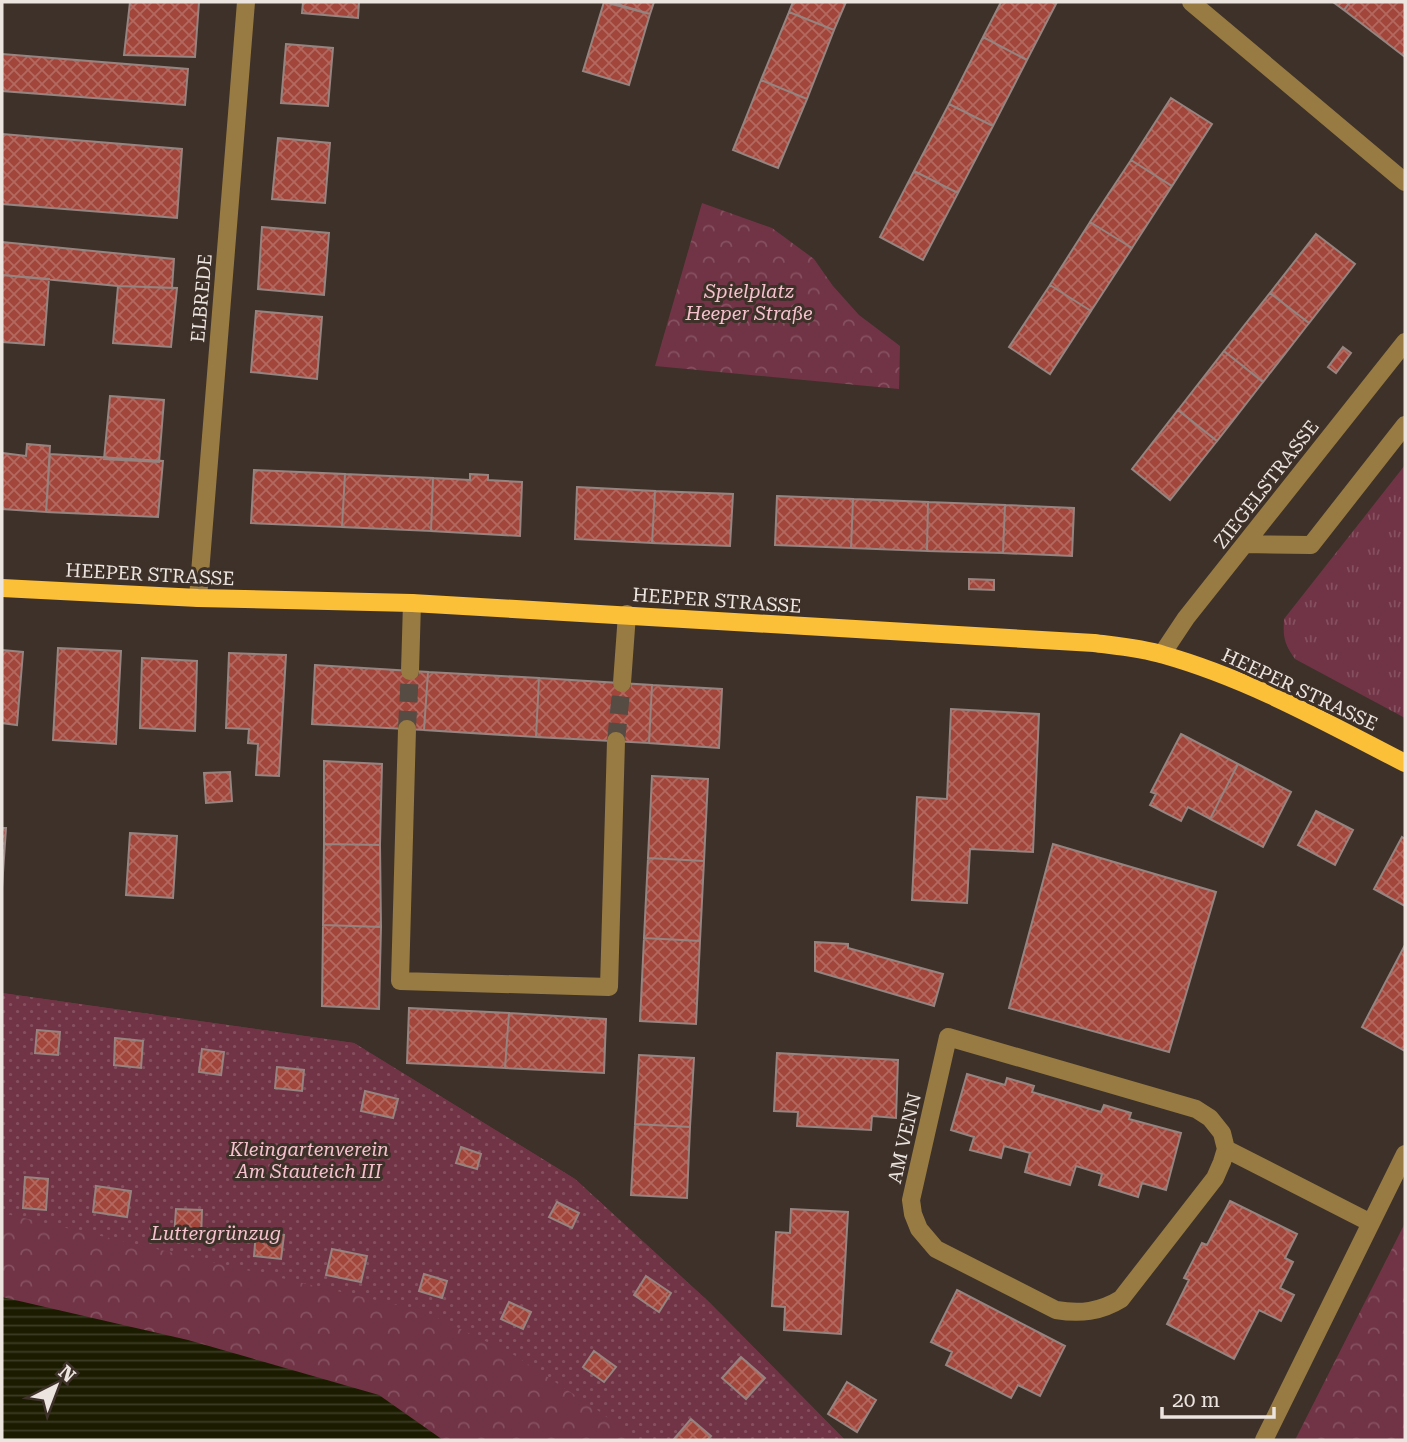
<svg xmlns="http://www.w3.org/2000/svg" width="1407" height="1442" viewBox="0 0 1407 1442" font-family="'Roboto Serif',serif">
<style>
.grass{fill:url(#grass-tufts)}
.forest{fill:url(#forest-crowns)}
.garden{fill:url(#garden-dots)}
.water{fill:url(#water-rules)}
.building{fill:url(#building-cross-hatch);stroke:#958480;stroke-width:2}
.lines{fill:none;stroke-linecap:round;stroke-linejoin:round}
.minor-tunnel{stroke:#574c44;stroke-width:18;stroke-dasharray:18 9;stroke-linecap:butt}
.minor{stroke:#987b42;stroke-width:18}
.major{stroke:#fcbf38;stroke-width:18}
.labels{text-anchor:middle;stroke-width:6;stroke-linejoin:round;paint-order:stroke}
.park-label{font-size:19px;font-style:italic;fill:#f6c2ce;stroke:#3d3129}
.street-label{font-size:19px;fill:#ece4df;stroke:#3d3129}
</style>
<defs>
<pattern id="grass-tufts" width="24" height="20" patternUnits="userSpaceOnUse" patternTransform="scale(1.75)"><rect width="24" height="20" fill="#713446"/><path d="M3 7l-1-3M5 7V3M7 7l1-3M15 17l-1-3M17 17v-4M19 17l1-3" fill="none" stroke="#855160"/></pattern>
<pattern id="forest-crowns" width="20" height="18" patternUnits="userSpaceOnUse" patternTransform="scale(1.75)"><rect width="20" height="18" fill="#713446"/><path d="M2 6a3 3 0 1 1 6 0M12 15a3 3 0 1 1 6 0" fill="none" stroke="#855160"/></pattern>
<pattern id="garden-dots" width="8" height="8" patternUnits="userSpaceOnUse" patternTransform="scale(1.75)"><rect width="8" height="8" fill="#713446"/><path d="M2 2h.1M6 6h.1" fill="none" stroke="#855160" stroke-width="1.8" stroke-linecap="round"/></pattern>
<pattern id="water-rules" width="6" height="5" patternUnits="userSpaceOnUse" patternTransform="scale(1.75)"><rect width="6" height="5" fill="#1b1b00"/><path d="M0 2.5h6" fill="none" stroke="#3c3c25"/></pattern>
<pattern id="building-cross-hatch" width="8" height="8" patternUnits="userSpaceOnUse" patternTransform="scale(1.75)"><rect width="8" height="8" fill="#a2463b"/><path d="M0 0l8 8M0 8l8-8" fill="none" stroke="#b36960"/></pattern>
</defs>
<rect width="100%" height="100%" fill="#3d3129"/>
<!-- grass -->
<path class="grass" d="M 1405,465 L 1405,718 L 1295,659 C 1284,643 1283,638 1284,619 Z"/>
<!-- forest -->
<path class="forest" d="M 702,203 L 772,228 L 814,259 L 833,286 L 859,315 L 900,346 L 899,389 L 655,366 Z
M 2,993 L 354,1043 L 575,1179 L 709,1302 L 845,1440 L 2,1440 Z
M 1405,1223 L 1405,1440 L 1295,1440 Z"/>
<!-- garden -->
<path class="garden" d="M 2,993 L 354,1043 L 575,1179 L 709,1302 L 845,1440 L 637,1440 L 596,1409 L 514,1355 L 423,1311 L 2,1213 Z"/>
<!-- water -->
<path class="water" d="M 2,1297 L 188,1340 L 379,1395 L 443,1440 L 2,1440 Z"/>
<!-- building -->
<path class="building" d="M 130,2 L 199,2 L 195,57 L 124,55 Z
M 303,2 L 359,2 L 358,18 L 302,13 Z
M 604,2 L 650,14 L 629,85 L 583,71 Z
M 610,2 L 654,2 L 650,14 Z
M 793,2 L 846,2 L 834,30 L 789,12 Z
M 1001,2 L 1057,2 L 1027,60 L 983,37 Z
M 1333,2 L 1350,2 L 1344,10 Z
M 1350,2 L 1405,2 L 1405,57 L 1344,10 Z
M 789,12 L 834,30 L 807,99 L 761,80 Z
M 983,37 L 1027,60 L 993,126 L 949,104 Z
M 286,44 L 333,48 L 328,106 L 281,103 Z
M 2,54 L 188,69 L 185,105 L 2,91 Z
M 761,80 L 807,99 L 778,168 L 733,150 Z
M 1171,98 L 1212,124 L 1172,186 L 1131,160 Z
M 949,104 L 993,126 L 958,193 L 914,171 Z
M 2,134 L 182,149 L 177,218 L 2,204 Z
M 278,138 L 330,143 L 325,203 L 272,199 Z
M 1131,160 L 1172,186 L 1132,248 L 1090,222 Z
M 914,171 L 958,193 L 923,260 L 880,237 Z
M 1090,222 L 1132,248 L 1091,311 L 1050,285 Z
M 262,227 L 329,233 L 324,295 L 258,289 Z
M 1316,234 L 1355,264 L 1309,323 L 1270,293 Z
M 2,242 L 174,259 L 172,288 L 118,286 L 2,275 Z
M 2,275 L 49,279 L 44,345 L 2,342 Z
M 1050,285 L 1091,311 L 1050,374 L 1009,347 Z
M 118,286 L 177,288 L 171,347 L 113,343 Z
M 1270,293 L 1309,323 L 1263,382 L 1224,351 Z
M 256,311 L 322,317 L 317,379 L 251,372 Z
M 1343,347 L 1351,353 L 1336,373 L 1328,367 Z
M 1224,351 L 1263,382 L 1217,441 L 1178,410 Z
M 110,396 L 164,400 L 159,462 L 104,459 Z
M 1178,410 L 1217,441 L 1170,500 L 1132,469 Z
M 27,444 L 50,446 L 46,512 L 2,509 L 2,453 L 26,456 Z
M 50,454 L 163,461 L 158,517 L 46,512 Z
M 254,470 L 345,474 L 342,527 L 251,523 Z
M 345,474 L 433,478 L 431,531 L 342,527 Z
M 470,474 L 488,475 L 488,480 L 522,482 L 520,536 L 431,531 L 433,478 L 470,480 Z
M 577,487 L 655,491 L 652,543 L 575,539 Z
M 655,491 L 733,494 L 730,546 L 652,543 Z
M 777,496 L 853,499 L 851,548 L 775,545 Z
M 853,499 L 928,502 L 927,551 L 851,548 Z
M 928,502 L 1005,505 L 1003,553 L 927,551 Z
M 1005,505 L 1074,508 L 1072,556 L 1003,553 Z
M 969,579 L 994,580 L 994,590 L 969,589 Z
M 58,648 L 121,651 L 116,744 L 53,740 Z
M 2,650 L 23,652 L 17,725 L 2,723 Z
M 229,653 L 286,655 L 279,776 L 256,775 L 258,744 L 248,743 L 249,729 L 226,728 Z
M 142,658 L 197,661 L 195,731 L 140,728 Z
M 315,665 L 428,672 L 424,730 L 312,724 Z
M 428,672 L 539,678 L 536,737 L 424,730 Z
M 539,678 L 652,685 L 649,743 L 536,737 Z
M 652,685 L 722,689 L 719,748 L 649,743 Z
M 951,709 L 1039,714 L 1033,852 L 970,849 L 967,903 L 912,900 L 917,797 L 947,799 Z
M 1181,734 L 1238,764 L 1210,819 L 1188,807 L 1181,821 L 1150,805 L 1156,794 L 1151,792 Z
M 324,761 L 382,764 L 380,845 L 324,844 Z
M 1238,764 L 1291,792 L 1263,847 L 1210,819 Z
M 230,772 L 232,801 L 206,803 L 204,773 Z
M 652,776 L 708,779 L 704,861 L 648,858 Z
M 1316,811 L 1353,830 L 1335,865 L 1298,845 Z
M 2,828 L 6,828 L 2,888 Z
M 130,833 L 177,836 L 173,898 L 126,895 Z
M 1402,837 L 1405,839 L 1405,906 L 1374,889 Z
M 324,844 L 380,845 L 381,927 L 323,925 Z
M 1053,844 L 1216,892 L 1169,1052 L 1009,1008 Z
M 648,858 L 704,861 L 700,941 L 644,938 Z
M 323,925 L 381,927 L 379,1009 L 322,1006 Z
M 644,938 L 700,941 L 696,1024 L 640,1021 Z
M 815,942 L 848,944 L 848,948 L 943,974 L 934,1006 L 815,971 Z
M 1405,945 L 1405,1051 L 1362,1027 Z
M 409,1008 L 509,1013 L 505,1068 L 407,1063 Z
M 509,1013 L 606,1019 L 604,1073 L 505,1068 Z
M 37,1030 L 60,1032 L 58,1055 L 35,1053 Z
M 115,1038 L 143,1041 L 141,1068 L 114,1065 Z
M 202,1049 L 224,1052 L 221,1075 L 199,1072 Z
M 777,1053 L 898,1060 L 896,1118 L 872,1116 L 871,1130 L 797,1126 L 798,1112 L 774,1111 Z
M 639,1055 L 694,1058 L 690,1127 L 635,1124 Z
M 277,1067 L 304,1070 L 302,1091 L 275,1088 Z
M 967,1074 L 1005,1085 L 1007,1078 L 1034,1086 L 1032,1092 L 1101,1112 L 1104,1105 L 1131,1113 L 1129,1119 L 1181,1133 L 1166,1190 L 1142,1183 L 1138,1197 L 1099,1185 L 1102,1174 L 1076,1166 L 1070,1185 L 1025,1172 L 1030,1153 L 1004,1146 L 1001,1158 L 970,1150 L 974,1137 L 951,1130 Z
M 365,1091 L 398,1099 L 393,1118 L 361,1111 Z
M 635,1124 L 690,1127 L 687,1198 L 631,1195 Z
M 461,1147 L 481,1154 L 477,1169 L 456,1163 Z
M 25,1177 L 48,1179 L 46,1210 L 23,1208 Z
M 96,1186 L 131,1191 L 127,1217 L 93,1212 Z
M 1230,1201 L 1297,1234 L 1285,1258 L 1293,1262 L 1280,1288 L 1294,1295 L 1281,1321 L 1259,1310 L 1234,1359 L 1167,1324 L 1189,1280 L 1184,1278 L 1202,1243 L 1207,1245 Z
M 557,1202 L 579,1213 L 572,1228 L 549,1217 Z
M 176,1209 L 202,1210 L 201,1240 L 174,1237 Z
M 791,1209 L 848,1212 L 841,1334 L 784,1330 L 785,1307 L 772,1306 L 776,1232 L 790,1233 Z
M 256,1232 L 284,1235 L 281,1259 L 254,1256 Z
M 332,1249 L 367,1256 L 361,1282 L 326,1275 Z
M 424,1274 L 447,1281 L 442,1298 L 419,1291 Z
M 646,1276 L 671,1293 L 659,1312 L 634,1295 Z
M 957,1290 L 1065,1346 L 1040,1396 L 1018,1385 L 1011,1398 L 946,1365 L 952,1352 L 931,1342 Z
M 509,1302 L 531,1312 L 523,1329 L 501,1319 Z
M 594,1351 L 616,1367 L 604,1382 L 583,1367 Z
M 741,1357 L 765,1378 L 746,1399 L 722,1378 Z
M 847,1382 L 876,1400 L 857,1432 L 828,1414 Z
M 691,1419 L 711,1436 L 707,1440 L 676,1440 L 674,1439 Z"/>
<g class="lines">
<!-- minor-tunnel -->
<path class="minor-tunnel" d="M 407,729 L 410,671
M 616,741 L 622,683"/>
<!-- minor -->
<path class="minor" d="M 1191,2 L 1405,182
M 1245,544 L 1311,545 L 1405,425
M 198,598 L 246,2
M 1162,654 L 1186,618 L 1405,342
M 410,671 L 412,603
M 622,683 L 627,614
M 407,729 L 400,981 L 609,987 L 616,741
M 948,1037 L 1196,1109 L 1210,1118 L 1222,1133 L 1226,1149 L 1222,1162 L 1215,1178 L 1121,1299 C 1100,1312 1080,1314 1056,1310 L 936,1249 L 919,1229 L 913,1214 L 911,1200 Z
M 1226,1149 L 1371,1223
M 1264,1440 L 1405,1154"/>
<!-- major -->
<path class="major" d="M 2,588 L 198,598 L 412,603 L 1094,643 C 1117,646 1141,648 1164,655 C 1249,679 1327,723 1405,763"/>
</g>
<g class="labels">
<!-- park labels -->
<g class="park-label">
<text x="749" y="298">Spielplatz<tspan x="749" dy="22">Heeper Straße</tspan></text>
<text x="309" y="1156">Kleingartenverein<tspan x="309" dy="22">Am Stauteich III</tspan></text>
<text x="216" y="1240">Luttergrünzug</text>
</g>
<!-- street labels -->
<g class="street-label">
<text transform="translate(201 298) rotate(-85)" y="7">ELBREDE</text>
<text transform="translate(1266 484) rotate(-52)" y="7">ZIEGELSTRASSE</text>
<text transform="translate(150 574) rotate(3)" y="7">HEEPER STRASSE</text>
<text transform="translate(717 600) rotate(4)" y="7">HEEPER STRASSE</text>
<text transform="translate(1300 689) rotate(25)" y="7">HEEPER STRASSE</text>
<text transform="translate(904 1138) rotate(-77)" y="7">AM VENN</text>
</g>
</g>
<!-- border -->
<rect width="1407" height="1442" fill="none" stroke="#ece4df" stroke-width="7"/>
<!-- north arrow -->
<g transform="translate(56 1386) rotate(42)" stroke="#3d3129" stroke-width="5" paint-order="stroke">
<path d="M0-5L12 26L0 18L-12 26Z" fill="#ece4df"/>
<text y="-10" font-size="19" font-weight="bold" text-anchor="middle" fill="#ece4df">N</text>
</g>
<!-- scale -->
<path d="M1162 1407v10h112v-10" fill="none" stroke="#ece4df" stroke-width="3.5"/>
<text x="1172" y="1407" font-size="21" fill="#ece4df" stroke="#3d3129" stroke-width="5" paint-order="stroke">20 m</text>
</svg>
